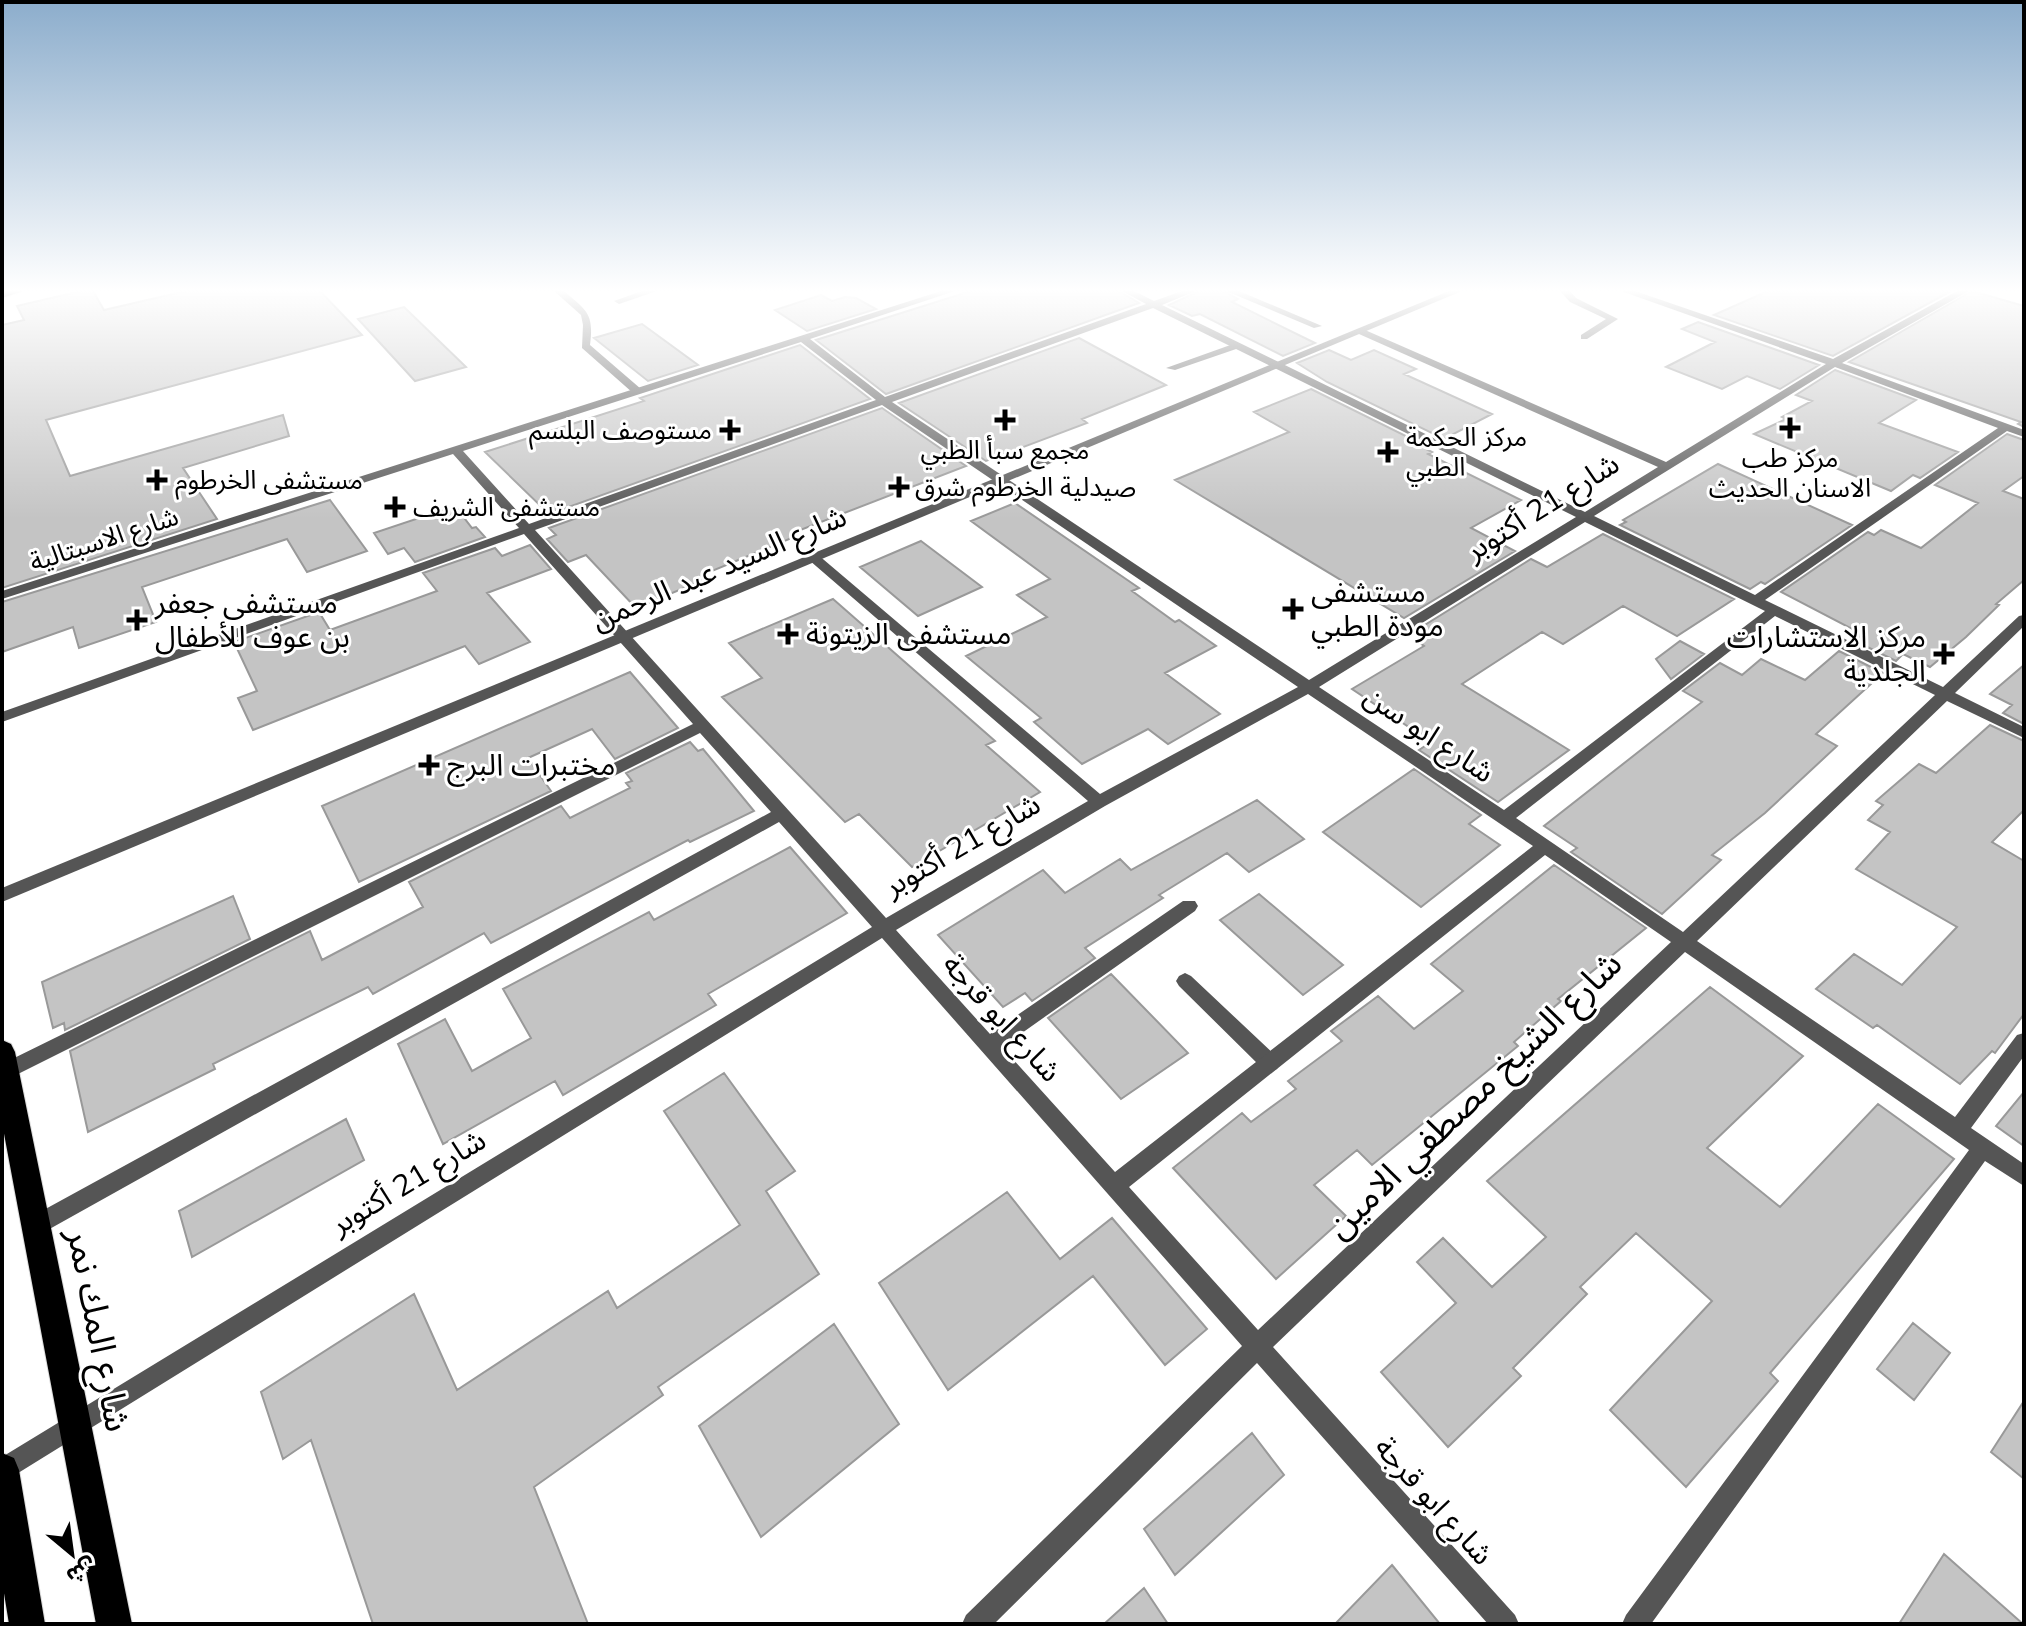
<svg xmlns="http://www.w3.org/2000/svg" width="2026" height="1626" viewBox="0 0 2026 1626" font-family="Mulish,'Noto Sans Arabic',sans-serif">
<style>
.building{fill:#c4c4c4;stroke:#999;stroke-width:2}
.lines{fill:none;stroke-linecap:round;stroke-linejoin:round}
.trunk-casing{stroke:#dbdbdb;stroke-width:2}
.service{fill:#555;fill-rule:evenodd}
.minor{fill:#555;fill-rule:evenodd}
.tertiary{fill:#555;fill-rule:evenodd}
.trunk{fill:#000;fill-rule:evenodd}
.poi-dot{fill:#000;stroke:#fff;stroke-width:3}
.labels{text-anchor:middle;stroke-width:6;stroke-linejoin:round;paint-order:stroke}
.far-poi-label{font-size:26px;fill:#000;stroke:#fff;text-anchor:start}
.far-street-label{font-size:26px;fill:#000;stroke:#fff}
.street-label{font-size:30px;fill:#000;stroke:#fff}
.poi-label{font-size:30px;fill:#000;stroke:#fff;text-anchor:start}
.near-street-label{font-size:36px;fill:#000;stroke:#fff}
</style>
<rect width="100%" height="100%" fill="#fff"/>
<!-- building -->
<path class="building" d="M 81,291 L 93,291 L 104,310 L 186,291 L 320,291 L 362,335 L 46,420 L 70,476 L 283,415 L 289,436 L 183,468 L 217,519 L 2,588 L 2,325 L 24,320 L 17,306 Z
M 971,291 L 1119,291 L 1139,303 L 886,394 L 816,340 Z
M 1199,291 L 1223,291 L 1238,299 L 1232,302 L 1315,343 L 1283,356 L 1200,314 L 1192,316 L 1169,305 Z
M 1768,291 L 1951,291 L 1833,356 L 1714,315 Z
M 1972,291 L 2024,306 L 2024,427 L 2018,424 L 2021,422 L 1849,362 Z
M 821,295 L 832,301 L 845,297 L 856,298 L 876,309 L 807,331 L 775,310 Z
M 404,307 L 466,367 L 415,381 L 358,319 Z
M 1698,322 L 1819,365 L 1780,389 L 1747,376 L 1722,389 L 1666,367 L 1715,342 L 1682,329 Z
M 642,324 L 698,365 L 648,381 L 594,338 Z
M 1079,338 L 1166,385 L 1082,419 L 1087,423 L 986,461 L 899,403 Z
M 800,345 L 870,399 L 549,514 L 485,452 L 644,401 L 640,398 Z
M 1329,350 L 1351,360 L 1374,350 L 1416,369 L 1404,374 L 1492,414 L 1444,439 L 1327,382 L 1297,363 Z
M 1835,370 L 1916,400 L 1879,423 L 1958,452 L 1920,478 L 1913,475 L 1891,491 L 1754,434 L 1786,419 L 1782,417 L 1812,401 L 1796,395 Z
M 1311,389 L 1428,447 L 1426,449 L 1432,452 L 1428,454 L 1521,500 L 1471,528 L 1515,551 L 1404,618 L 1175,480 L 1289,432 L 1254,412 Z
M 882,408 L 966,466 L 795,532 L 799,535 L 702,575 L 706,579 L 636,608 L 586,555 L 568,562 L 547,539 L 556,535 L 549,528 Z
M 2007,434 L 2024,440 L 2024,476 L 2003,491 L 2024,499 L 2024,580 L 1996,604 L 1999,605 L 1966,637 L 1930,667 L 1903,654 L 1896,661 L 1853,640 L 1860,633 L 1781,592 L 1868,532 L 1874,535 L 1881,530 L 1921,548 L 1978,503 L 1935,485 Z
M 1718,464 L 1852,525 L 1765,584 L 1761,582 L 1750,589 L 1620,525 L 1626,522 L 1623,520 Z
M 330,500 L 367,551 L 307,572 L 287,539 L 142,587 L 156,622 L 79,648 L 73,627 L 2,652 L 2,602 Z
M 1015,503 L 1139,588 L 1132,591 L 1175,622 L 1179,620 L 1216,646 L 1165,673 L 1220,714 L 1168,744 L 1148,729 L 1082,764 L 1034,722 L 1041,718 L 966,656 L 1047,617 L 1017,595 L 1050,579 L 971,521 Z
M 455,506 L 472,528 L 476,527 L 485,537 L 415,562 L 404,548 L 388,554 L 374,533 Z
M 1603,534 L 1734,599 L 1677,636 L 1623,606 L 1563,644 L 1542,632 L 1462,684 L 1569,750 L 1498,802 L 1419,750 L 1431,742 L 1352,689 L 1424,646 L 1416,640 L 1428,633 L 1420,628 L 1531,559 L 1547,567 Z
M 921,541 L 982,587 L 918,616 L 860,567 Z
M 530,545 L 551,569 L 487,593 L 530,642 L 479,664 L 465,646 L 253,730 L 238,698 L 257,691 L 234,642 L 319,612 L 330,630 L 437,591 L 423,573 L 495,548 L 502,556 Z
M 833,599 L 995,741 L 986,745 L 1040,792 L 912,867 L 859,814 L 845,822 L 722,697 L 762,678 L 729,643 Z
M 1680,641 L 1704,654 L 1671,679 L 1656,659 Z
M 1839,651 L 1883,673 L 1816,734 L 1837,746 L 1765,813 L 1712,855 L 1721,860 L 1662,914 L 1571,852 L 1577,848 L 1544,826 L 1702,702 L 1683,691 L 1720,663 L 1742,675 L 1761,659 L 1805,680 Z
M 2024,665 L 2024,724 L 2003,713 L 2012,705 L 1990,694 Z
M 630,672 L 678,728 L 615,759 L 592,729 L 528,758 L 551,791 L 359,882 L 322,806 Z
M 1990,725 L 2024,741 L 2024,810 L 1992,842 L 2024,861 L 2024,1014 L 1995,1053 L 1992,1051 L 1960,1084 L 1877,1025 L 1873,1028 L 1816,989 L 1854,954 L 1902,985 L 1957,927 L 1856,869 L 1890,832 L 1868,820 L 1883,805 L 1876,801 L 1919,764 L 1936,773 Z
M 690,742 L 698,751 L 703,749 L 754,811 L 690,842 L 688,840 L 491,943 L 484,933 L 373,994 L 368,987 L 213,1064 L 215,1069 L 88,1132 L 70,1051 L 310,931 L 322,960 L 423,907 L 409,882 L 561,806 L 570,818 L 630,788 L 626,783 L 632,781 L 626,773 Z
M 1414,769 L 1481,815 L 1469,824 L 1500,845 L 1421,907 L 1323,832 Z
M 1257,800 L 1304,839 L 1249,872 L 1227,853 L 1159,895 L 1163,898 L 1085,948 L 1095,958 L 1032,1001 L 1025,993 L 1003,1007 L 938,935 L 1043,870 L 1065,893 L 1120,859 L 1131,870 Z
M 790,847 L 847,913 L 708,994 L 716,1005 L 563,1095 L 555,1081 L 443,1144 L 398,1044 L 445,1019 L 472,1071 L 531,1038 L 503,989 L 649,912 L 654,920 Z
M 1554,865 L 1646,928 L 1558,999 L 1561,1001 L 1514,1042 L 1518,1046 L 1372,1165 L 1357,1150 L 1314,1185 L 1346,1216 L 1276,1279 L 1173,1168 L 1242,1113 L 1251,1122 L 1296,1089 L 1288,1081 L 1342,1041 L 1331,1031 L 1378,996 L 1414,1029 L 1463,991 L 1431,964 Z
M 1259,894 L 1343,965 L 1303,995 L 1220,920 Z
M 233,896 L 250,939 L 65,1030 L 64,1023 L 53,1028 L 42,982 Z
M 1111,974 L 1188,1053 L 1121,1099 L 1048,1018 Z
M 1710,987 L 1803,1056 L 1707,1148 L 1780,1207 L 1878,1104 L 1954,1159 L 1770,1373 L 1778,1381 L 1686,1487 L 1610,1410 L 1712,1301 L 1636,1233 L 1580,1287 L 1587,1294 L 1513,1368 L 1521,1376 L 1448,1447 L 1381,1372 L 1456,1303 L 1417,1262 L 1443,1238 L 1492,1287 L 1546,1237 L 1487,1181 Z
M 724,1073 L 795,1171 L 766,1191 L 819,1274 L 658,1387 L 663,1395 L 534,1487 L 588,1624 L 373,1624 L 311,1440 L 283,1459 L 261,1392 L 414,1294 L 457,1390 L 608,1291 L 617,1308 L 740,1225 L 664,1111 Z
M 2024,1092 L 2024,1146 L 1996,1126 Z
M 346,1119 L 364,1160 L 192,1257 L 179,1211 Z
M 1007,1192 L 1060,1259 L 1112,1218 L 1207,1329 L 1165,1365 L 1093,1276 L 948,1390 L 879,1283 Z
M 1913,1323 L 1950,1353 L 1914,1400 L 1877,1369 Z
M 834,1324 L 899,1424 L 761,1537 L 699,1426 Z
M 2024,1401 L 2024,1479 L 1991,1452 Z
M 1252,1433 L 1284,1475 L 1175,1575 L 1144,1529 Z
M 1944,1554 L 2023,1624 L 1899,1624 Z
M 1392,1565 L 1440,1624 L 1335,1624 Z
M 1144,1588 L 1168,1624 L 1104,1624 Z"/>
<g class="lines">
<!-- trunk casing -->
<g class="trunk-casing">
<path id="trunk" d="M 2,291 L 23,291 L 2,298 Z
M 2,1040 L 11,1044 L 15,1052 L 132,1624 L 96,1624 L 2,1123 Z
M 2,1453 L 14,1458 L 19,1470 L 45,1624 L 9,1624 L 2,1581 Z"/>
</g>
<!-- service -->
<path class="service" d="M 554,291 L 564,291 C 587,311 594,313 590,345 L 641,389 L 641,393 L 633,393 L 582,348 L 583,325 L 581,315 Z
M 642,291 L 657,291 L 619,304 L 614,301 Z
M 1226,291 L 1239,291 L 1322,326 L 1314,328 Z
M 1560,291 L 1570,291 L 1576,298 L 1618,319 L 1587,339 L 1581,339 L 1581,335 L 1606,319 L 1570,302 Z
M 1236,343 L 1239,344 L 1239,348 L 1175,370 L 1166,368 Z
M 1185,973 L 1191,976 L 1277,1057 L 1280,1063 L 1277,1069 L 1270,1072 L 1263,1069 L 1179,986 L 1176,981 L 1179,976 Z"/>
<!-- minor -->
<path class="minor" d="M 941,291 L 955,291 L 810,339 L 885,397 L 1146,304 L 1122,291 L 1134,291 L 1154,301 L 1182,291 L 1196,291 L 1162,305 L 1585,512 L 1658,467 L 1359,334 L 1359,330 L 1365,330 L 1666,462 L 1826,364 L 1621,291 L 1635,291 L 1833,359 L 1957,291 L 1969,291 L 1842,363 L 2024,430 L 2024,437 L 2007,431 L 1765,600 L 1943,687 L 2019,616 L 2024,615 L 2024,626 L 1955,693 L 2024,727 L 2024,738 L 1947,701 L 1697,941 L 1955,1117 L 2017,1035 L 2024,1033 L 2024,1056 L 1971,1128 L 2024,1164 L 2024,1186 L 1985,1161 L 1651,1624 L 1622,1624 L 1626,1615 L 1969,1150 L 1685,952 L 1273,1347 L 1515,1615 L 1519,1624 L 1488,1624 L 1257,1363 L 994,1624 L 962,1624 L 966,1615 L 1242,1346 L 882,938 L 2,1483 L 2,1457 L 872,927 L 779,822 L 37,1236 L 29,1232 L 26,1225 L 29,1218 L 771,812 L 700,733 L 6,1080 L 2,1078 L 2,1064 L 693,724 L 524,534 L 2,722 L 2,712 L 519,528 L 453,454 L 2,599 L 2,591 ZM 1153,308 L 1576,517 L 1309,680 L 892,402 ZM 801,342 L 876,400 L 529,524 L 463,451 ZM 1835,367 L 1998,428 L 1755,595 L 1594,516 ZM 882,405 L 1298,687 L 1100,794 L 817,554 L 809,554 L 809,560 L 1088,801 L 886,918 L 535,530 ZM 1585,522 L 1765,611 L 1504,810 L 1319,687 ZM 1775,616 L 1935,695 L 1683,932 L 1516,818 ZM 1308,694 L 1533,846 L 1115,1172 L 1002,1047 L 1195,911 L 1198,906 L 1195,901 L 1183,901 L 990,1034 L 896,930 L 1105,806 ZM 1545,855 L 1671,942 L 1258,1330 L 1129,1187 Z"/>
<!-- tertiary -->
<path class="tertiary" d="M 1449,291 L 1462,291 L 2,902 L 2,888 Z"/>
<!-- trunk -->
<use href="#trunk" class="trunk"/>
</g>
<!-- sky -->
<linearGradient id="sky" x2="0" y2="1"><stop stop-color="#8cadcc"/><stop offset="0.56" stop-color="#fff"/><stop offset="1" stop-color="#fff" stop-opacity="0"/></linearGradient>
<rect width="2026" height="519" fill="url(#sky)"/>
<!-- markers -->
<g class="poi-dot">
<path d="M1001 408h8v8h8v8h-8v8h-8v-8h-8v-8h8z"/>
<path d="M1786 416h8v8h8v8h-8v8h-8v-8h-8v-8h8z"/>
<path d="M726 418h8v8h8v8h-8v8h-8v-8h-8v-8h8z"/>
<path d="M1384 440h8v8h8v8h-8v8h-8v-8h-8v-8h8z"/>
<path d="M153 468h8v8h8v8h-8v8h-8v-8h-8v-8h8z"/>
<path d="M895 475h8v8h8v8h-8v8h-8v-8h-8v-8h8z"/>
<path d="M391 495h8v8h8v8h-8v8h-8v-8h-8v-8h8z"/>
<path d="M1289 597h8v8h8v8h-8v8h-8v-8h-8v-8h8z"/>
<path d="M133 608h8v8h8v8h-8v8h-8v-8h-8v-8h8z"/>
<path d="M784 622h8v8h8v8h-8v8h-8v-8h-8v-8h8z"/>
<path d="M1940 642h8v8h8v8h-8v8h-8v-8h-8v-8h8z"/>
<path d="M425 753h8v8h8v8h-8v8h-8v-8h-8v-8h8z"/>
</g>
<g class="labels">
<!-- far-poi labels -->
<g class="far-poi-label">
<text x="712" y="439" text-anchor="end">مستوصف البلسم</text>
<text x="1406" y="446">مركز الحكمة<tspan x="1406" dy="30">الطبي</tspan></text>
<text x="1005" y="459" text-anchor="middle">مجمع سبأ الطبي</text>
<text x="1790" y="467" text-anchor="middle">مركز طب<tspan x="1790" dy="30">الاسنان الحديث</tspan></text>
<text x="175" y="489">مستشفى الخرطوم</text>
<text x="915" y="496">صيدلية الخرطوم شرق</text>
<text x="413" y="516">مستشفى الشريف</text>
</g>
<!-- far-street labels -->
<g class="far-street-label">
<text transform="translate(104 539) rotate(-18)" y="9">شارع الاسبتالية</text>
</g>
<!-- street labels -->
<g class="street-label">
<text transform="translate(1542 507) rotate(-32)" y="10">شارع 21 أكتوبر</text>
<text transform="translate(719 568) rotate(-23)" y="10">شارع السيد عبد الرحمن</text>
<text transform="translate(1429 734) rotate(34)" y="10">شارع ابو سن</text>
<text transform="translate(962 845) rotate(-30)" y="10">شارع 21 أكتوبر</text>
<text transform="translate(1002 1018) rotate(48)" y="10">شارع ابو قرجة</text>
<text transform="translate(408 1182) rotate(-31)" y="10">شارع 21 أكتوبر</text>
<text transform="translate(1434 1501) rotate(48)" y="10">شارع ابو قرجة</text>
</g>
<!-- poi labels -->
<g class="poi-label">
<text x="1311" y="602">مستشفى<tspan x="1311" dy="34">مودة الطبي</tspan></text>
<text x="155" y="613">مستشفى جعفر<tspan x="155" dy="34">بن عوف للأطفال</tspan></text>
<text x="806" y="644">مستشفى الزيتونة</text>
<text x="1926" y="647" text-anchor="end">مركز الاستشارات<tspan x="1926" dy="34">الجلدية</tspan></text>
<text x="447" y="775">مختبرات البرج</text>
</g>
<!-- near-street labels -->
<g class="near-street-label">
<text transform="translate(1473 1094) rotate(-44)" y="13">شارع الشيخ مصطفي الامين</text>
<text transform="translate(100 1330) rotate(79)" y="13">شارع المك نمر</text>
</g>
</g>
<!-- border -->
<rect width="2026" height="1626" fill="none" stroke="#000000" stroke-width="8"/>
<!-- north arrow -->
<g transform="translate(72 1554) rotate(151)" stroke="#ffffff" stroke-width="6" paint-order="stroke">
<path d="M0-6L14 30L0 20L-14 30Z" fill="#000000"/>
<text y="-12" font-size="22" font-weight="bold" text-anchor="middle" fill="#000000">ش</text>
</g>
</svg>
